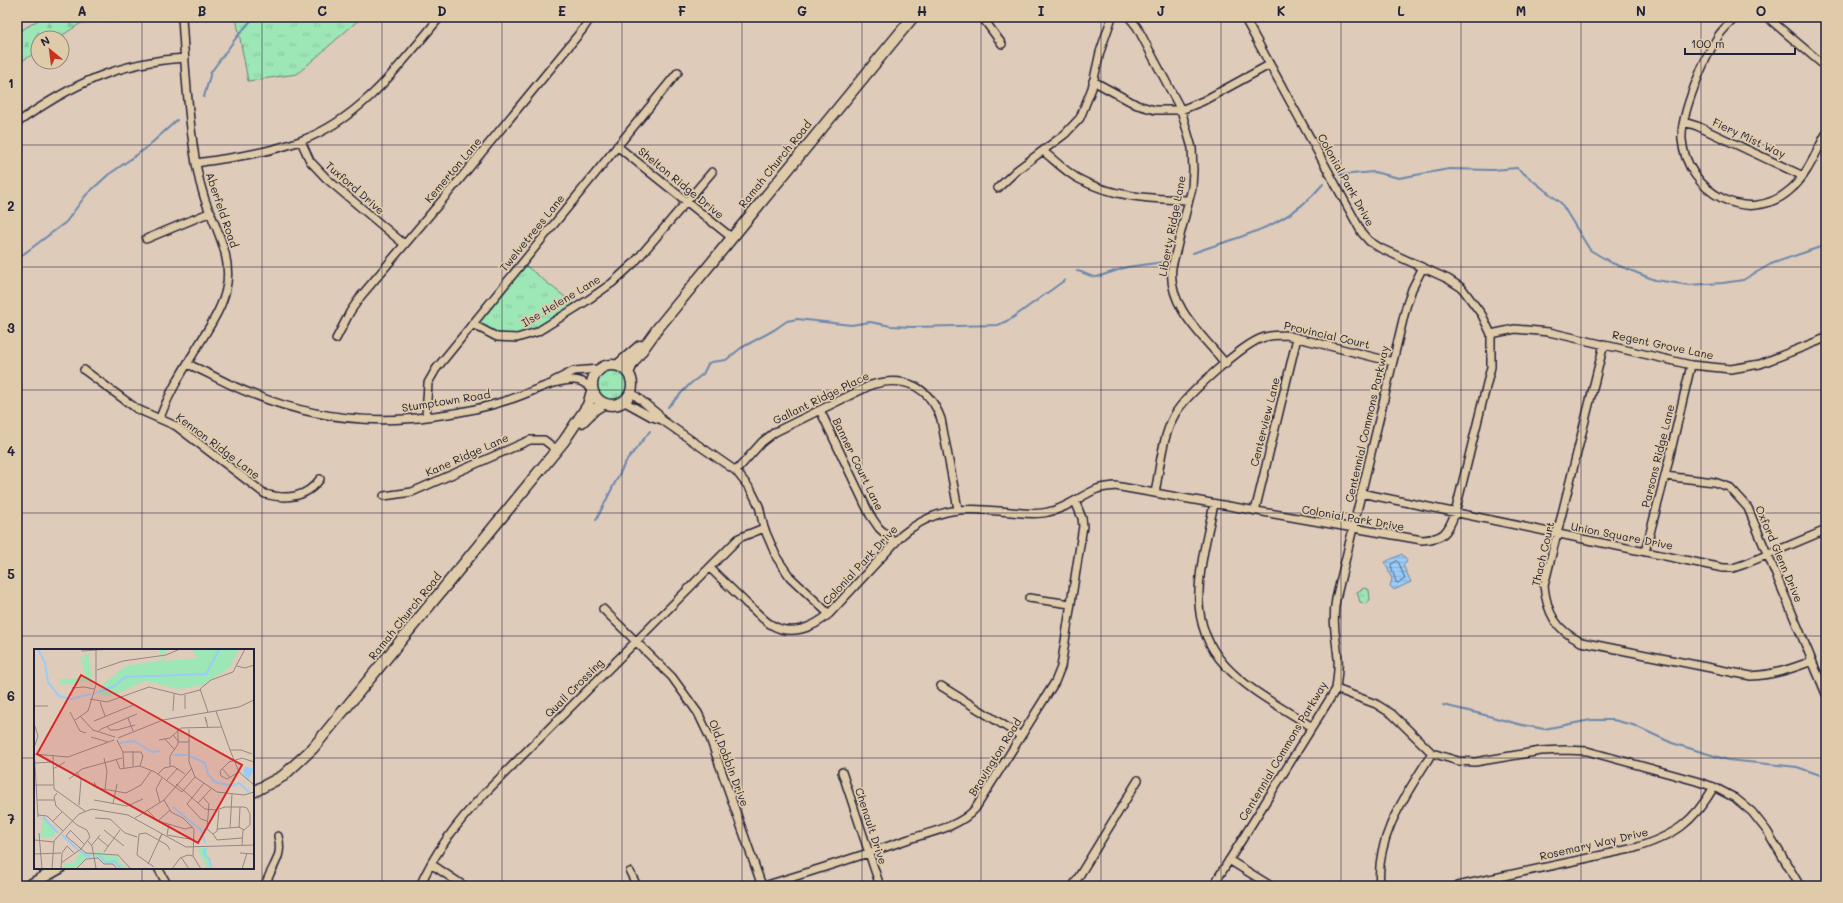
<svg xmlns="http://www.w3.org/2000/svg" width="1843" height="903" viewBox="0 0 1843 903" font-family="Mali,sans-serif">
<style>
.grass{fill:url(#grass-tufts);stroke:#608478}
.forest{fill:url(#forest-firs);stroke:#608478}
.water{fill:url(#water-rules);stroke:#6a88ac}
.lines{fill:none;stroke-linecap:round;stroke-linejoin:round}
.shore{stroke:#526686;stroke-width:1}
.stream{stroke:#6a88ac;stroke-width:2}
.minor-casing{stroke:#22223b;stroke-width:10}
.secondary-casing{stroke:#22223b;stroke-width:13}
.minor{stroke:#dfcbaa;stroke-width:7}
.secondary{stroke:#dfcbaa;stroke-width:10}
.grid{fill:none;stroke:#22223b;stroke-width:1;stroke-opacity:0.55}
.labels{text-anchor:middle;stroke-width:3.5;stroke-linejoin:round;paint-order:stroke}
.street-label{font-size:11px;fill:#22223b;stroke:#dfcbaa}
.inset-river{fill:none;stroke:#9accf7;stroke-width:2}
.inset-road{fill:none;stroke:#938787;stroke-width:1}
.view{fill:#d62828;fill-opacity:0.15;stroke:#d62828;stroke-width:2}
.inset-edge{fill:none;stroke:#22223b;stroke-width:2}
.neatline{fill:none;stroke:#22223b;stroke-width:1.5}
.grid-label{font-size:13px;text-anchor:middle;font-weight:bold;fill:#22223b}
</style>
<defs>
<pattern id="grass-tufts" width="24" height="20" patternUnits="userSpaceOnUse"><rect width="24" height="20" fill="#9de6b5"/><path d="M3 7l-1-3M5 7V3M7 7l1-3M15 17l-1-3M17 17v-4M19 17l1-3" fill="none" stroke="#87c59d"/></pattern>
<pattern id="forest-firs" width="22" height="20" patternUnits="userSpaceOnUse"><rect width="22" height="20" fill="#9de6b5"/><path d="M5 1l3.5 6h-7zM16 11l3.5 6h-7z" fill="#87c59d"/></pattern>
<pattern id="water-rules" width="6" height="5" patternUnits="userSpaceOnUse"><rect width="6" height="5" fill="#9accf7"/><path d="M0 2.5h6" fill="none" stroke="#84afd5"/></pattern>
</defs>
<rect width="100%" height="100%" fill="#dfcbba"/>
<filter id="ink" filterUnits="userSpaceOnUse"><feTurbulence type="fractalNoise" baseFrequency=".025" numOctaves="2"/><feDisplacementMap in="SourceGraphic" scale="8" xChannelSelector="R" yChannelSelector="G"/><feConvolveMatrix kernelMatrix="1 2 1 2 8 2 1 2 1" color-interpolation-filters="sRGB"/></filter>
<g filter="url(#ink)">
<!-- grass -->
<path class="grass" d="M 236,17 L 362,17 L 297,74 L 248,81 Z
M 525,265 L 575,305 C 551,319 522,344 493,332 C 486,329 482,327 480,320 L 482,316 Z
M592 385a20 20 0 1 1 40 0a20 20 0 1 1-40 0Z
M 1364,588 L 1369,590 L 1370,600 L 1365,604 L 1360,602 L 1357,592 Z"/>
<!-- forest -->
<path class="forest" d="M 43,17 L 133,17 L 134,20 L 81,23 L 58,38 L 38,38 L 38,51 L 17,64 L 17,33 Z"/>
<!-- water -->
<path class="water" d="M 1402,554 L 1407,560 L 1406,563 L 1403,565 L 1411,582 L 1394,590 L 1390,586 L 1392,579 L 1385,562 Z"/>
<g class="lines">
<!-- shore -->
<path class="shore" d="M 1397,561 L 1399,563 L 1405,579 L 1398,583 L 1396,582 L 1391,565 Z"/>
<!-- stream -->
<path class="stream" d="M 204,97 L 211,72 L 236,38 L 254,17
M 1340,175 L 1374,172 L 1399,178 L 1449,169 L 1493,170 L 1517,168 L 1561,203 L 1590,250 L 1612,263 L 1655,280 L 1689,285 L 1723,283 L 1743,280 L 1771,264 L 1826,245
M 1193,253 C 1243,235 1287,228 1323,184
M 17,259 L 66,222 L 86,195 L 108,175 L 145,149 L 177,120
M 1077,271 C 1085,272 1089,277 1097,277 L 1127,267 L 1164,262
M 668,407 L 690,384 L 703,374 L 708,364 L 711,362 L 726,360 L 741,348 L 774,330 L 787,321 L 797,319 L 851,325 L 870,322 L 891,326 L 912,327 L 998,325 L 1011,319 L 1065,280
M 596,520 L 625,463 L 650,431
M 1443,705 L 1477,713 L 1522,725 L 1544,729 L 1591,720 L 1613,720 L 1633,725 L 1672,743 L 1728,760 L 1797,767 L 1826,777"/>
<!-- minor casing -->
<g class="minor-casing">
<path id="minor" d="M 982,17 L 1002,44
M 1129,17 L 1137,27 L 1181,110 L 1192,148 L 1193,170 L 1192,188 L 1172,267 C 1167,306 1203,336 1226,364
M 1736,17 C 1730,23 1724,28 1719,35 C 1705,56 1680,115 1682,140 C 1687,192 1748,227 1790,190 C 1807,176 1815,154 1826,134
M 1767,17 L 1826,67
M 1093,81 L 1137,105 L 1155,110 L 1181,110 L 1203,101 L 1269,65
M 1684,122 L 1697,126 L 1803,176
M 17,123 C 70,85 118,62 185,58
M 301,141 L 310,161 L 327,179 L 404,244
M 617,146 L 731,237
M 1043,151 C 1054,160 1065,171 1077,178 C 1111,197 1151,199 1189,200
M 196,163 C 231,158 267,153 300,141 C 361,119 400,65 440,17
M 998,188 L 1017,170 L 1065,134 L 1080,118 L 1092,88 L 1100,52 L 1112,17
M 146,239 L 211,212
M 472,324 L 497,337 L 517,338 L 537,332 L 585,302 L 612,283 L 634,263 L 712,172
M 1491,334 L 1515,329 L 1549,332 L 1691,365 L 1731,369 L 1760,364 L 1826,338
M 336,339 L 350,312 L 361,296 L 455,185 L 583,29 L 591,17
M 1604,344 L 1544,586 C 1547,613 1556,630 1581,642 L 1751,676 C 1773,675 1791,669 1812,661
M 187,364 C 208,372 228,385 250,393 C 308,417 371,425 434,416 C 459,413 484,408 508,400 C 529,394 551,380 574,380 C 582,380 587,384 592,389
M 84,370 L 137,409 L 176,426 L 265,494 C 287,500 306,498 320,479
M 554,381 L 574,371 L 599,369
M 631,392 L 659,415 L 662,420
M 623,401 L 652,417 L 662,420 L 736,471 L 751,490 L 759,506 L 764,528 L 777,558 L 790,577 L 829,614
M 820,410 L 870,515 L 879,528 L 895,543
M 426,417 L 428,383 L 436,369 L 678,72
M 160,418 C 170,390 186,366 201,341 C 211,324 222,308 226,289 C 233,257 216,229 205,200 C 201,188 198,176 196,164 C 188,116 185,66 182,17
M 736,471 L 762,442 L 775,432 L 871,385 C 904,375 929,386 941,419 L 958,509
M 1665,476 L 1714,482 L 1729,487 L 1748,508 L 1826,694
M 1155,493 C 1160,467 1162,437 1175,414 C 1186,395 1242,345 1262,338 C 1270,335 1278,335 1286,335 L 1393,362
M 1361,493 L 1723,568 L 1733,568 L 1745,564 L 1826,530
M 384,496 L 412,492 L 530,440 L 544,440 L 557,450
M 1214,504 C 1208,532 1200,562 1199,591 C 1195,666 1258,692 1312,727
M 1255,511 L 1297,338
M 1645,552 L 1665,476 L 1691,365
M 710,568 C 722,580 735,592 747,604 C 755,610 762,619 770,624 C 790,637 813,628 829,614 L 902,535 C 939,505 966,508 1011,512 C 1023,513 1036,515 1048,512 C 1066,509 1080,496 1097,489 C 1103,487 1110,487 1115,486 L 1422,540 C 1443,539 1448,533 1455,513 L 1491,367 L 1491,334 L 1482,315 L 1462,288 L 1448,279 L 1380,248 L 1369,241 L 1362,233 L 1244,17
M 1029,598 L 1070,604
M 603,609 L 672,677 L 698,713 L 710,738 L 762,886
M 941,686 L 1021,736
M 1336,689 L 1376,704 L 1392,714 L 1432,753 L 1458,761 L 1475,762 L 1541,751 L 1565,750 L 1587,751 L 1696,781 L 1714,787 L 1735,798 L 1752,812 L 1767,831 L 1800,886
M 842,772 L 880,886
M 1229,860 L 1271,886
M 431,864 L 464,886
M 158,868 L 168,886
M 630,872 L 637,886
M 1495,878 L 1496,886
M 265,886 C 271,866 284,858 278,836
M 420,886 C 435,851 459,820 486,792 L 739,538 L 764,528
M 764,886 C 813,871 861,856 909,839 C 931,832 959,827 975,809 L 1055,682 L 1061,667 L 1083,526 L 1082,518 L 1075,501
M 1073,886 L 1138,780
M 1213,886 L 1336,689 C 1337,679 1339,668 1338,658 C 1336,638 1332,620 1336,599 L 1406,307 L 1412,289 L 1422,269
M 1380,886 C 1375,835 1407,794 1432,753
M 1457,886 L 1635,848 C 1675,835 1693,823 1714,787"/>
</g>
<!-- secondary casing -->
<g class="secondary-casing">
<path id="secondary" d="M592 385a20 20 0 1 1 40 0a20 20 0 1 1-40 0Z
M 618,365 L 640,346
M 628,373 L 632,364 L 658,328 L 913,17
M 582,422 L 595,409 L 603,404
M 253,792 L 283,776 L 313,748 L 564,441 L 588,405 L 592,391
M 28,886 L 60,868"/>
</g>
<!-- minor -->
<use href="#minor" class="minor"/>
<!-- secondary -->
<use href="#secondary" class="secondary"/>
</g>
</g>
<!-- grid -->
<path class="grid" d="M 142,17 L 142,650M 262,17 L 262,886M 382,17 L 382,886M 502,17 L 502,886M 622,17 L 622,886M 742,17 L 742,886M 862,17 L 862,886M 981,17 L 981,886M 1101,17 L 1101,886M 1221,17 L 1221,886M 1341,17 L 1341,886M 1461,17 L 1461,886M 1581,17 L 1581,886M 1701,17 L 1701,886M 17,145 L 1826,145M 17,267 L 1826,267M 17,390 L 1826,390M 17,513 L 1826,513M 17,636 L 1826,636M 17,758 L 35,758M 253,758 L 1826,758M 142,868 L 142,886"/>
<g class="labels">
<!-- street labels -->
<g class="street-label">
<text transform="translate(1749 138) rotate(25)" y="4">Fiery Mist Way</text>
<text transform="translate(775 164) rotate(-51)" y="4">Ramah Church Road</text>
<text transform="translate(453 170) rotate(-50)" y="4">Kemerton Lane</text>
<text transform="translate(1346 180) rotate(61)" y="4">Colonial Park Drive</text>
<text transform="translate(681 183) rotate(39)" y="4">Shelton Ridge Drive</text>
<text transform="translate(355 188) rotate(41)" y="4">Tuxford Drive</text>
<text transform="translate(222 210) rotate(71)" y="4">Aberfeld Road</text>
<text transform="translate(1172 226) rotate(-79)" y="4">Liberty Ridge Lane</text>
<text transform="translate(532 233) rotate(-51)" y="4">Twelvetrees Lane</text>
<text transform="translate(561 301) rotate(-31)" y="4">Ilse Helene Lane</text>
<text transform="translate(1327 335) rotate(13)" y="4">Provincial Court</text>
<text transform="translate(1663 345) rotate(12)" y="4">Regent Grove Lane</text>
<text transform="translate(821 398) rotate(-26)" y="4">Gallant Ridge Place</text>
<text transform="translate(446 401) rotate(-9)" y="4">Stumptown Road</text>
<text transform="translate(1265 422) rotate(-76)" y="4">Centerview Lane</text>
<text transform="translate(1367 424) rotate(-77)" y="4">Centennial Commons Parkway</text>
<text transform="translate(218 446) rotate(37)" y="4">Kennon Ridge Lane</text>
<text transform="translate(467 455) rotate(-24)" y="4">Kane Ridge Lane</text>
<text transform="translate(1658 456) rotate(-76)" y="4">Parsons Ridge Lane</text>
<text transform="translate(858 464) rotate(64)" y="4">Banner Court Lane</text>
<text transform="translate(1353 518) rotate(10)" y="4">Colonial Park Drive</text>
<text transform="translate(1622 536) rotate(11)" y="4">Union Square Drive</text>
<text transform="translate(1543 554) rotate(-77)" y="4">Thach Court</text>
<text transform="translate(1779 554) rotate(67)" y="4">Oxford Glenn Drive</text>
<text transform="translate(860 565) rotate(-47)" y="4">Colonial Park Drive</text>
<text transform="translate(405 616) rotate(-51)" y="4">Ramah Church Road</text>
<text transform="translate(574 688) rotate(-45)" y="4">Quail Crossing</text>
<text transform="translate(1283 751) rotate(-59)" y="4">Centennial Commons Parkway</text>
<text transform="translate(995 757) rotate(-58)" y="4">Bravington Road</text>
<text transform="translate(729 763) rotate(69)" y="4">Old Dobbin Drive</text>
<text transform="translate(871 826) rotate(72)" y="4">Chenault Drive</text>
<text transform="translate(1594 844) rotate(-13)" y="4">Rosemary Way Drive</text>
</g>
</g>
<!-- overview -->
<g transform="translate(34 649)">
<rect width="220" height="220" fill="#dfcbba"/>
<path d="M 125,0 L 135,0 L 129,5 L 130,12 L 164,9 L 158,0 L 205,0 L 195,19 L 168,36 L 145,40 L 111,32 L 84,44 L 69,47 L 65,45 L 70,34 L 92,17 L 129,11 Z" fill="#9de6b5"/>
<path d="M 55,4 L 58,35 L 53,32 L 28,36 L 24,30 L 52,29 L 46,6 L 50,11 L 51,6 ZM 5,168 L 12,170 L 23,182 L 19,188 L 6,188 L 9,172 ZM 174,199 L 173,204 L 179,220 L 174,220 L 164,202 L 165,199 ZM 46,202 L 58,207 L 38,220 L 29,220 L 31,215 L 41,213 ZM 65,203 L 83,207 L 86,214 L 93,218 L 85,220 L 81,215 L 70,214 L 66,209 L 60,208 L 60,204 Z" fill="#9de6b5"/>
<path d="M 211,117 L 220,120 L 215,130 L 209,125 Z" fill="#9accf7"/>
<path class="inset-river" d="M 4,0 L 11,14 L 14,33 L 25,47 L 37,50 L 57,45M 61,44 L 81,37 L 91,28 L 172,25 L 185,1M 86,94 L 100,92 L 118,103 L 126,102M 139,106 L 154,106M 156,107 L 171,114 L 174,125 L 181,133 L 198,137 L 205,134 L 215,143M 139,158 L 168,182 L 171,194M 9,168 L 24,184M 28,186 L 44,201M 171,199 L 170,205 L 176,211 L 177,220M 46,202 L 53,207 L 58,206M 64,206 L 72,213 L 81,212 L 87,220"/>
<path class="inset-road" d="M 48,0 L 48,2 L 77,0M 203,17 L 211,19 L 220,16M 63,21 L 89,12 L 132,6 L 146,0M 38,39 L 50,38 L 60,40M 151,46 L 151,60M 56,50 L 73,53 L 115,38 L 147,46 L 166,41M 66,53 L 71,67M 0,57 L 14,57M 139,62 L 140,45M 182,62 L 196,101 L 207,101 L 218,105M 36,63 L 46,82 L 52,84M 174,63 L 166,40 L 177,31 L 199,23 L 211,0M 46,67 L 59,81 L 81,88M 94,69 L 99,82M 41,71 L 54,62 L 62,36 L 62,1M 60,72 L 99,56M 0,74 L 4,87 L 0,99 L 4,168M 173,74 L 171,68 L 174,79M 73,77 L 76,81 L 83,81 L 101,76M 64,83 L 67,80 L 103,65M 139,86 L 145,93 L 155,93M 57,88 L 74,93M 84,89 L 129,71 L 205,58 L 220,51M 131,90 L 141,101M 83,91 L 89,103 L 90,120M 125,91 L 136,89 L 147,79 L 188,78M 196,101 L 205,123 L 220,136M 99,102 L 99,117M 89,103 L 107,103 L 109,107 L 106,117M 0,105 L 34,108 L 80,91M 19,107 L 20,140 L 51,162M 70,109 L 73,122 L 71,141M 82,110 L 86,120 L 106,117 L 121,123 L 148,143 L 161,128 L 155,113 L 155,80M 1,114 L 19,113M 136,117 L 136,107 L 144,95 L 144,81M 188,119 L 196,129M 19,120 L 31,113M 43,123 L 47,131 L 45,156M 205,123 L 193,130 L 187,127 L 186,122 L 195,113 L 208,109 L 220,113M 124,125 L 130,119 L 139,117 L 151,125M 161,128 L 183,143 L 210,146 L 220,143M 35,130 L 48,120 L 88,109M 132,132 L 144,119M 60,133 L 63,139 L 92,144 L 107,136 L 117,122M 170,134 L 153,155 L 167,170 L 173,172M 142,135 L 171,160 L 182,161 L 191,158 L 210,158 L 213,159 L 216,165 L 216,176 L 210,181 L 205,178 L 206,158M 0,136 L 19,136M 23,144 L 20,148 L 22,157 L 43,176 L 53,181 L 56,188 L 47,200 L 27,214M 169,148 L 175,155 L 173,180 L 179,185 L 183,182 L 185,161M 3,151 L 20,151M 60,151 L 93,157 L 109,150M 130,151 L 137,163 L 149,169 L 160,180 L 159,207M 126,153 L 122,140 L 128,129M 164,154 L 177,140M 79,155 L 83,135M 113,161 L 124,172 L 151,180 L 159,178M 4,166 L 13,167 L 29,182M 61,169 L 76,170 L 91,184 L 103,188M 101,169 L 130,151 L 158,119M 19,172 L 28,163M 124,172 L 136,161M 135,175 L 133,186 L 161,191M 196,179 L 198,145M 183,180 L 206,178M 36,181 L 51,196M 70,181 L 90,197M 36,182 L 32,187 L 52,204 L 84,206 L 97,220M 5,184 L 8,220M 179,185 L 183,191 L 208,189M 64,189 L 74,197M 0,191 L 20,193M 54,192 L 58,197 L 62,219 L 57,220M 58,196 L 66,186M 208,196 L 209,181M 70,203 L 86,181M 206,204 L 220,205M 0,205 L 27,204M 147,208 L 155,220M 114,215 L 128,185 L 125,190M 120,218 L 103,206 L 105,185 L 112,184 L 133,196 L 136,201M 18,220 L 20,192 L 45,165 L 58,160 L 94,166 L 152,198 L 220,196M 27,220 L 28,204 L 33,197 L 40,204M 42,220 L 52,210 L 64,209 L 70,215 L 79,215 L 83,220M 138,220 L 146,209 L 154,206 L 159,207 L 167,220M 208,220 L 213,204"/>
<path class="view" d="M 47,26 L 208,116 L 164,194 L 3,105 Z"/>
<rect width="220" height="220" class="inset-edge"/>
</g>
<!-- margin -->
<rect width="1843" height="903" fill="none" stroke="#dfcbaa" stroke-width="44"/>
<!-- north arrow -->
<g transform="translate(50 50) rotate(331)"><circle r="19" fill="#dfcbaa" stroke="#93877e"/>
<path d="M0-3L7 15L0 10L-7 15Z" fill="#c8321e"/>
<text y="-6" font-size="11" font-weight="bold" text-anchor="middle" fill="#22223b">N</text>
</g>
<!-- scale -->
<path d="M1685 48v6h110v-6" fill="none" stroke="#22223b" stroke-width="2"/>
<text x="1691" y="48" font-size="12" fill="#22223b" stroke="#dfcbaa" stroke-width="3" paint-order="stroke">100 m</text>
<rect x="22" y="22" width="1799" height="859" class="neatline"/>
<g class="grid-label">
<text x="82" y="16">A</text>
<text x="202" y="16">B</text>
<text x="322" y="16">C</text>
<text x="442" y="16">D</text>
<text x="562" y="16">E</text>
<text x="682" y="16">F</text>
<text x="802" y="16">G</text>
<text x="922" y="16">H</text>
<text x="1041" y="16">I</text>
<text x="1161" y="16">J</text>
<text x="1281" y="16">K</text>
<text x="1401" y="16">L</text>
<text x="1521" y="16">M</text>
<text x="1641" y="16">N</text>
<text x="1761" y="16">O</text>
<text x="11" y="88">1</text>
<text x="11" y="211">2</text>
<text x="11" y="333">3</text>
<text x="11" y="456">4</text>
<text x="11" y="579">5</text>
<text x="11" y="701">6</text>
<text x="11" y="824">7</text>
</g>
</svg>
